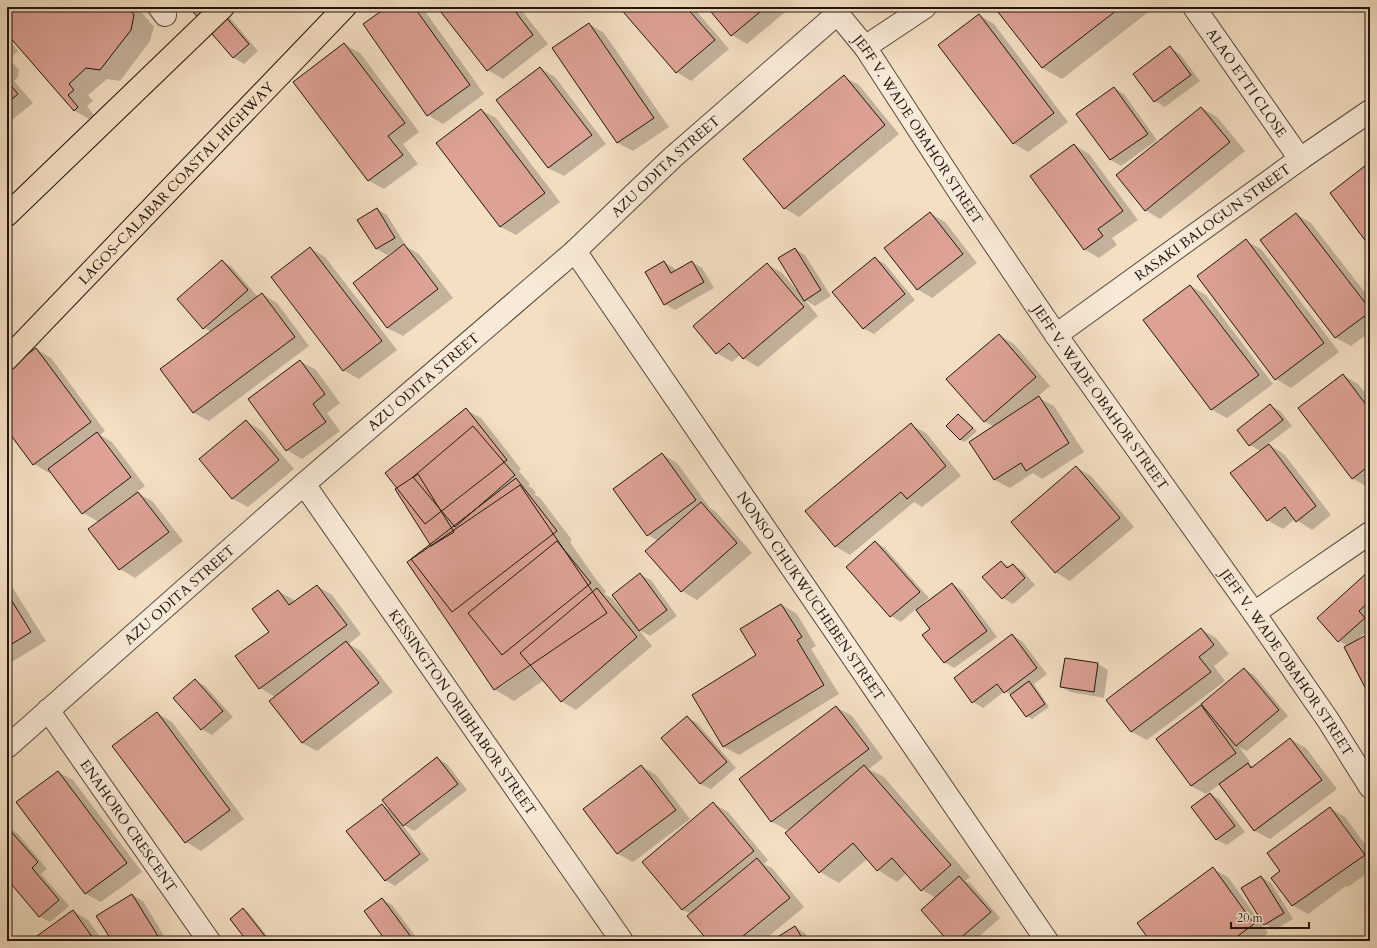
<svg xmlns="http://www.w3.org/2000/svg" width="1377" height="948" viewBox="0 0 1377 948" font-family="Cardo,serif">
<style>
.shadow{fill:#0003;fill-rule:evenodd}
.building{fill:#dda295;stroke:#1f150d}
.lines{fill:none;stroke-linecap:round;stroke-linejoin:round}
.street-casing{stroke:#54483a;stroke-width:24}
.highway-casing{stroke:#1f150d;stroke-width:24}
.street{stroke:#f8ead8;stroke-width:22}
.highway{stroke:#f4dfc3;stroke-width:22}
.labels{text-anchor:middle;stroke-width:3.5;stroke-linejoin:round;paint-order:stroke}
.street-label{font-size:14px;fill:#1f150d;stroke:#f8ead8}
</style>
<rect width="100%" height="100%" fill="#f4dfc3"/>
<filter id="stains"><feTurbulence type="fractalNoise" baseFrequency=".005" numOctaves="4"/><feColorMatrix values="0 0 0 0 .2 0 0 0 0 .09 0 0 0 0 .02 0 0 0 .5 -.17"/></filter>
<radialGradient id="worn" r=".72"><stop offset=".6" stop-color="#630" stop-opacity="0"/><stop offset="1" stop-color="#630" stop-opacity=".3"/></radialGradient>
<!-- shadow -->
<path class="shadow" d="M 7,7 L 137,7 L 154,27 L 150,41 L 120,81 L 107,79 L 88,95 L 93,101 L 87,106 L 97,119 L 94,122 L 75,111 L 7,32 Z
M 201,7 L 221,7 L 258,51 L 244,64 L 234,58 L 195,13 Z
M 389,7 L 422,7 L 484,94 L 443,124 L 428,115 Z
M 439,7 L 519,7 L 548,44 L 503,79 L 488,70 Z
M 621,7 L 693,7 L 729,49 L 691,81 L 676,72 Z
M 708,7 L 791,7 L 747,44 L 732,35 Z
M 995,7 L 1155,7 L 1062,79 L 1042,68 Z
M 979,15 L 994,24 L 1068,122 L 1028,152 L 1013,143 Z
M 589,24 L 604,33 L 669,127 L 633,151 L 618,143 L 553,49 Z
M 7,38 L 18,51 L 9,59 L 19,70 L 18,77 L 14,81 L 33,103 L 7,124 Z
M 344,44 L 360,53 L 419,132 L 403,144 L 418,164 L 384,189 L 369,181 L 294,82 Z
M 1170,48 L 1180,54 L 1200,81 L 1165,107 L 1155,101 Z
M 540,68 L 555,77 L 606,144 L 564,176 L 548,168 Z
M 844,77 L 859,85 L 899,134 L 799,217 L 784,208 Z
M 1114,88 L 1124,94 L 1157,140 L 1121,166 L 1111,160 L 1078,114 Z
M 1202,108 L 1217,117 L 1245,151 L 1160,219 L 1145,210 Z
M 481,110 L 496,118 L 560,202 L 516,235 L 501,227 L 438,143 Z
M 1074,145 L 1089,154 L 1138,220 L 1112,238 L 1117,245 L 1099,258 L 1084,249 Z
M 377,209 L 387,215 L 405,244 L 403,245 L 419,254 L 453,298 L 403,336 L 387,328 L 404,246 L 403,245 L 387,255 L 377,249 L 359,220 Z
M 930,213 L 945,222 L 977,263 L 932,298 L 917,289 Z
M 1296,214 L 1311,223 L 1370,299 L 1370,332 L 1351,346 L 1336,338 L 1261,240 Z
M 1246,241 L 1261,249 L 1339,352 L 1291,388 L 1276,379 Z
M 310,248 L 325,257 L 397,350 L 359,379 L 343,370 Z
M 795,249 L 805,255 L 831,296 L 815,306 L 805,300 L 818,316 L 758,367 L 743,358 L 740,355 L 732,362 L 717,353 L 767,264 L 782,273 L 801,295 Z
M 875,258 L 885,264 L 915,300 L 874,334 L 863,328 Z
M 222,261 L 232,267 L 258,297 L 262,294 L 277,303 L 309,346 L 209,421 L 194,413 L 162,369 L 211,332 L 204,328 Z
M 664,262 L 674,268 L 676,271 L 692,262 L 702,268 L 714,288 L 675,310 L 665,304 Z
M 1191,286 L 1206,295 L 1273,384 L 1227,418 L 1212,410 L 1144,321 Z
M 999,335 L 1014,344 L 1050,386 L 1037,397 L 1054,406 L 1084,452 L 1042,479 L 1033,473 L 1010,488 L 995,480 L 970,442 L 994,427 L 984,421 Z
M 36,349 L 51,358 L 105,431 L 100,435 L 112,442 L 145,486 L 137,492 L 153,502 L 183,541 L 135,578 L 120,569 L 99,522 L 83,513 L 51,471 L 49,473 L 34,464 L 7,428 L 7,370 Z
M 300,361 L 316,370 L 340,403 L 327,413 L 340,431 L 302,459 L 287,450 Z
M 1343,375 L 1358,384 L 1370,399 L 1370,485 L 1367,487 L 1352,478 Z
M 1270,405 L 1280,411 L 1292,426 L 1268,444 L 1284,454 L 1331,515 L 1312,530 L 1295,519 L 1283,529 L 1267,520 L 1260,451 L 1250,445 Z
M 466,410 L 481,418 L 521,469 L 519,471 L 530,484 L 528,486 L 532,488 L 536,493 L 534,494 L 540,498 L 572,540 L 570,542 L 595,578 L 606,592 L 604,593 L 606,595 L 612,598 L 628,617 L 629,616 L 641,575 L 651,580 L 677,616 L 650,636 L 639,630 L 652,646 L 576,710 L 561,701 L 544,680 L 514,701 L 494,689 L 431,545 ZM 534,662 L 535,663 L 501,686 L 501,684 Z
M 959,415 L 963,418 L 977,431 L 965,442 L 960,440 Z
M 246,422 L 261,430 L 294,469 L 248,507 L 233,499 L 201,459 Z
M 911,425 L 926,433 L 961,476 L 922,507 L 914,502 L 850,555 L 835,546 Z
M 662,454 L 677,463 L 710,508 L 716,512 L 752,553 L 697,600 L 682,591 L 646,551 L 658,541 L 648,535 Z
M 1076,467 L 1091,476 L 1134,527 L 1070,581 L 1055,572 Z
M 875,542 L 885,548 L 929,598 L 918,608 L 919,609 L 952,584 L 962,590 L 997,637 L 954,668 L 944,662 L 932,630 L 916,609 L 901,622 L 891,616 L 847,567 Z
M 1001,562 L 1010,567 L 1013,565 L 1023,571 L 1035,585 L 1013,604 L 1003,598 Z
M 1370,572 L 1370,616 L 1368,617 L 1370,619 L 1370,628 L 1356,641 L 1370,634 L 1370,695 L 1348,646 L 1339,641 Z
M 7,579 L 46,641 L 7,665 Z
M 317,586 L 332,595 L 361,634 L 349,644 L 361,651 L 393,692 L 317,751 L 302,743 L 275,697 L 260,688 L 278,591 L 294,600 L 295,602 Z
M 782,605 L 797,614 L 816,646 L 811,649 L 839,694 L 739,755 L 724,747 L 693,696 L 758,656 L 742,630 Z
M 1201,629 L 1216,638 L 1229,654 L 1214,666 L 1225,681 L 1147,740 L 1132,732 L 1108,700 Z
M 1012,635 L 1022,641 L 1047,674 L 1034,684 L 1049,707 L 1032,719 L 1027,716 L 1013,697 L 1005,691 L 983,708 L 973,702 Z
M 1065,659 L 1098,664 L 1108,670 L 1104,698 L 1071,692 L 1061,687 Z
M 1244,669 L 1254,675 L 1288,716 L 1247,751 L 1239,747 L 1250,762 L 1248,764 L 1254,767 L 1290,739 L 1306,748 L 1337,789 L 1270,839 L 1255,831 L 1220,784 L 1206,794 L 1191,786 L 1201,706 L 1207,710 Z
M 195,680 L 205,686 L 233,717 L 212,735 L 202,729 Z
M 836,707 L 852,716 L 883,758 L 869,769 L 884,777 L 970,877 L 965,881 L 970,883 L 1000,918 L 974,941 L 949,941 L 936,898 L 922,890 L 907,873 L 897,882 L 878,870 L 867,859 L 839,883 L 820,872 L 792,827 L 787,830 L 772,822 L 740,779 Z
M 157,713 L 172,722 L 244,819 L 201,851 L 186,842 L 114,746 Z
M 687,717 L 697,723 L 736,768 L 711,789 L 701,784 L 662,738 Z
M 437,758 L 447,764 L 467,790 L 414,831 L 402,824 L 429,860 L 395,886 L 385,880 L 382,805 L 392,811 Z
M 641,766 L 656,775 L 690,819 L 633,862 L 618,854 L 584,809 Z
M 58,772 L 73,780 L 142,872 L 101,902 L 86,894 L 17,802 Z
M 1210,794 L 1220,800 L 1245,832 L 1227,845 L 1217,840 L 1193,807 Z
M 713,803 L 728,812 L 768,860 L 764,864 L 772,868 L 804,907 L 763,941 L 709,941 L 691,914 L 683,910 L 643,862 Z
M 1330,808 L 1345,817 L 1370,851 L 1370,871 L 1348,887 L 1346,886 L 1308,914 L 1292,905 L 1282,871 Z
M 7,827 L 17,833 L 47,869 L 41,874 L 69,906 L 50,922 L 39,916 L 7,878 Z
M 1213,869 L 1228,877 L 1268,933 L 1258,941 L 1151,941 Z
M 1261,877 L 1271,883 L 1293,919 L 1275,930 L 1265,924 Z
M 132,895 L 143,901 L 167,941 L 113,941 Z
M 382,899 L 392,905 L 419,941 L 388,941 Z
M 243,910 L 248,912 L 271,941 L 248,941 Z
M 73,911 L 88,920 L 103,941 L 32,941 Z
M 795,927 L 805,933 L 810,941 L 772,941 Z"/>
<!-- building -->
<path class="building" d="M 7,7 L 128,7 L 134,15 L 131,30 L 100,70 L 86,68 L 69,84 L 74,90 L 68,95 L 78,107 L 74,111 L 7,34 Z
M 200,7 L 217,7 L 249,44 L 233,58 L 193,12 Z
M 387,7 L 414,7 L 470,85 L 427,116 L 363,24 Z
M 437,7 L 512,7 L 533,35 L 487,71 Z
M 619,7 L 686,7 L 715,40 L 676,73 Z
M 707,7 L 766,7 L 731,36 Z
M 994,7 L 1121,7 L 1042,68 Z
M 979,14 L 1054,113 L 1013,144 L 938,45 Z
M 589,23 L 654,118 L 617,143 L 552,48 Z
M 344,43 L 405,123 L 388,136 L 403,155 L 368,181 L 293,82 Z
M 1170,46 L 1191,75 L 1154,102 L 1133,74 Z
M 540,67 L 592,135 L 548,168 L 496,100 Z
M 844,75 L 885,125 L 784,209 L 743,159 Z
M 7,81 L 18,94 L 7,103 Z
M 1114,87 L 1148,134 L 1110,160 L 1076,114 Z
M 1201,107 L 1230,142 L 1145,211 L 1116,175 Z
M 481,109 L 545,193 L 500,227 L 436,143 Z
M 1074,144 L 1123,211 L 1098,229 L 1103,236 L 1084,250 L 1030,176 Z
M 1366,165 L 1370,171 L 1370,247 L 1330,193 Z
M 377,208 L 395,238 L 376,249 L 357,220 Z
M 930,212 L 963,254 L 917,290 L 884,248 Z
M 1296,213 L 1370,309 L 1370,312 L 1335,338 L 1260,240 Z
M 1246,239 L 1324,343 L 1275,380 L 1197,276 Z
M 404,244 L 438,289 L 387,328 L 353,283 Z
M 310,247 L 382,341 L 343,371 L 271,277 Z
M 795,248 L 821,290 L 804,301 L 778,258 Z
M 875,257 L 905,294 L 863,329 L 832,292 Z
M 222,260 L 248,290 L 203,329 L 177,299 Z
M 664,261 L 671,273 L 692,261 L 704,282 L 664,305 L 645,272 Z
M 767,263 L 804,307 L 743,359 L 729,343 L 716,354 L 693,326 Z
M 1190,285 L 1259,375 L 1211,410 L 1143,320 Z
M 262,293 L 295,337 L 193,413 L 160,369 Z
M 999,334 L 1036,377 L 984,422 L 946,379 Z
M 36,348 L 91,422 L 33,465 L 7,430 L 7,369 Z
M 300,360 L 325,394 L 313,404 L 326,422 L 286,451 L 248,399 Z
M 1343,374 L 1370,410 L 1370,465 L 1352,479 L 1298,408 Z
M 1039,396 L 1069,443 L 1026,471 L 1021,463 L 994,480 L 969,442 Z
M 1270,404 L 1283,420 L 1249,446 L 1237,430 Z
M 466,408 L 507,460 L 425,524 L 385,473 Z
M 958,414 L 973,428 L 960,440 L 946,426 Z
M 246,420 L 279,460 L 232,499 L 199,459 Z
M 911,423 L 946,466 L 907,499 L 901,492 L 835,547 L 805,511 Z
M 473,426 L 515,475 L 455,527 L 413,477 Z
M 97,432 L 131,477 L 82,514 L 48,469 Z
M 1269,444 L 1316,506 L 1296,522 L 1285,507 L 1267,521 L 1230,473 Z
M 662,453 L 696,500 L 647,536 L 613,489 Z
M 1076,466 L 1120,518 L 1055,573 L 1011,522 Z
M 418,474 L 454,532 L 431,546 L 395,489 Z
M 516,478 L 557,531 L 452,612 L 411,559 Z
M 520,485 L 607,613 L 494,690 L 407,562 Z
M 138,492 L 169,532 L 119,570 L 88,529 Z
M 701,502 L 737,543 L 681,592 L 645,551 Z
M 557,541 L 591,583 L 502,655 L 468,613 Z
M 875,541 L 920,592 L 890,617 L 846,567 Z
M 1001,561 L 1007,568 L 1013,564 L 1025,578 L 1002,599 L 982,577 Z
M 1370,570 L 1370,601 L 1359,611 L 1365,618 L 1338,642 L 1317,618 Z
M 640,573 L 667,610 L 639,631 L 612,595 Z
M 952,583 L 987,631 L 944,663 L 922,635 L 930,629 L 916,610 Z
M 317,585 L 347,625 L 259,689 L 235,656 L 269,632 L 252,609 L 278,590 L 289,605 Z
M 597,588 L 637,637 L 561,702 L 520,653 Z
M 7,593 L 31,632 L 7,647 Z
M 781,604 L 802,637 L 797,640 L 824,685 L 723,747 L 692,695 L 756,655 L 740,629 Z
M 1201,628 L 1214,645 L 1199,657 L 1211,672 L 1131,732 L 1106,700 Z
M 1370,633 L 1370,697 L 1344,647 Z
M 1012,634 L 1037,668 L 1004,693 L 997,684 L 972,703 L 954,678 Z
M 346,641 L 379,683 L 302,743 L 269,701 Z
M 1065,658 L 1098,663 L 1094,692 L 1060,687 Z
M 1244,668 L 1279,710 L 1236,746 L 1201,704 Z
M 195,679 L 223,711 L 201,730 L 173,698 Z
M 1029,681 L 1045,704 L 1026,717 L 1010,695 Z
M 1201,705 L 1236,753 L 1191,786 L 1156,739 Z
M 836,706 L 869,749 L 771,822 L 739,779 Z
M 157,712 L 230,810 L 185,843 L 112,746 Z
M 687,716 L 727,762 L 700,784 L 661,738 Z
M 1290,738 L 1322,780 L 1254,831 L 1219,784 L 1248,763 L 1251,768 Z
M 437,757 L 458,784 L 403,826 L 382,800 Z
M 641,765 L 676,810 L 617,854 L 583,809 Z
M 864,765 L 951,865 L 921,891 L 892,858 L 877,871 L 853,843 L 819,873 L 785,833 Z
M 58,771 L 127,863 L 85,894 L 16,802 Z
M 1210,793 L 1235,826 L 1216,840 L 1191,807 Z
M 713,802 L 754,851 L 682,910 L 642,862 Z
M 382,804 L 420,854 L 385,881 L 346,831 Z
M 1330,807 L 1365,855 L 1292,906 L 1271,878 L 1280,871 L 1267,853 Z
M 7,827 L 38,862 L 32,868 L 59,900 L 39,917 L 7,879 Z
M 757,858 L 790,898 L 737,941 L 708,941 L 687,916 Z
M 1213,867 L 1254,924 L 1231,941 L 1150,941 L 1137,923 Z
M 959,876 L 991,912 L 957,941 L 948,941 L 921,910 Z
M 1261,876 L 1284,913 L 1264,925 L 1241,888 Z
M 132,894 L 161,941 L 112,941 L 96,916 Z
M 382,898 L 411,937 L 405,941 L 386,941 L 364,911 Z
M 243,908 L 268,940 L 267,941 L 247,941 L 230,919 Z
M 73,910 L 95,941 L 30,941 Z
M 795,926 L 804,941 L 771,941 Z
M 1279,936 L 1282,941 L 1272,941 Z"/>
<g class="lines">
<!-- street casing -->
<g class="street-casing">
<g id="street">
<path d="M 159,7 L 165,15"/>
<path id="s1" d="M 832,7 L 865,47 L 960,193 L 1056,335 L 1254,613 L 1328,720 L 1370,787"/>
<path id="s2" d="M 1194,7 L 1300,159"/>
<path d="M 865,47 L 925,7"/>
<path id="s3" d="M 575,251 L 1047,941"/>
<path id="s4" d="M 1056,335 L 1300,159 L 1370,111"/>
<path id="s5" d="M 304,484 L 622,941"/>
<path d="M 1254,613 L 1370,533"/>
<path id="s6" d="M 48,710 L 209,941"/>
<path id="s7" d="M 7,747 L 304,484 L 575,251 L 672,158 L 837,14"/>
</g>
</g>
<!-- highway casing -->
<g class="highway-casing">
<g id="highway">
<path d="M 7,215 L 223,7"/>
<path id="s8" d="M 7,359 L 345,7"/>
</g>
</g>
<!-- street -->
<use href="#street" class="street"/>
<!-- highway -->
<use href="#highway" class="highway"/>
</g>
<g class="labels">
<!-- street labels -->
<g class="street-label">
<text dy="5" stroke="none"><textPath href="#s2" startOffset="92">ALAO ETTI CLOSE</textPath></text>
<text dy="5" stroke="none"><textPath href="#s1" startOffset="150">JEFF V. WADE OBAHOR STREET</textPath></text>
<text dy="5" stroke="none"><textPath href="#s7" startOffset="878">AZU ODITA STREET</textPath></text>
<text dy="5" stroke="none"><textPath href="#s8" startOffset="244">LAGOS-CALABAR COASTAL HIGHWAY</textPath></text>
<text dy="5" stroke="none"><textPath href="#s4" startOffset="193">RASAKI BALOGUN STREET</textPath></text>
<text dy="5" stroke="none"><textPath href="#s7" startOffset="554">AZU ODITA STREET</textPath></text>
<text dy="5" stroke="none"><textPath href="#s1" startOffset="474">JEFF V. WADE OBAHOR STREET</textPath></text>
<text dy="5" stroke="none"><textPath href="#s7" startOffset="230">AZU ODITA STREET</textPath></text>
<text dy="5" stroke="none"><textPath href="#s3" startOffset="418">NONSO CHUKWUCHEBEN STREET</textPath></text>
<text dy="5" stroke="none"><textPath href="#s1" startOffset="798">JEFF V. WADE OBAHOR STREET</textPath></text>
<text dy="5" stroke="none"><textPath href="#s5" startOffset="278">KESSINGTON ORIBHABOR STREET</textPath></text>
<text dy="5" stroke="none"><textPath href="#s6" startOffset="141">ENAHORO CRESCENT</textPath></text>
</g>
</g>
<!-- margin -->
<rect width="1377" height="948" fill="none" stroke="#f4dfc3" stroke-width="24"/>
<rect x="8" y="8" width="1361" height="932" fill="none" stroke="#1f150d" stroke-width="2"/>
<rect x="12" y="12" width="1353" height="924" fill="none" stroke="#1f150d"/>
<!-- scale -->
<path d="M1231 922v6h78v-6" fill="none" stroke="#1f150d" stroke-width="2"/>
<text x="1237" y="922" font-size="12" fill="#1f150d" stroke="#f8ead8" stroke-width="3" paint-order="stroke">20 m</text>
<rect width="100%" height="100%" filter="url(#stains)"/>
<rect width="100%" height="100%" fill="url(#worn)"/>
</svg>
